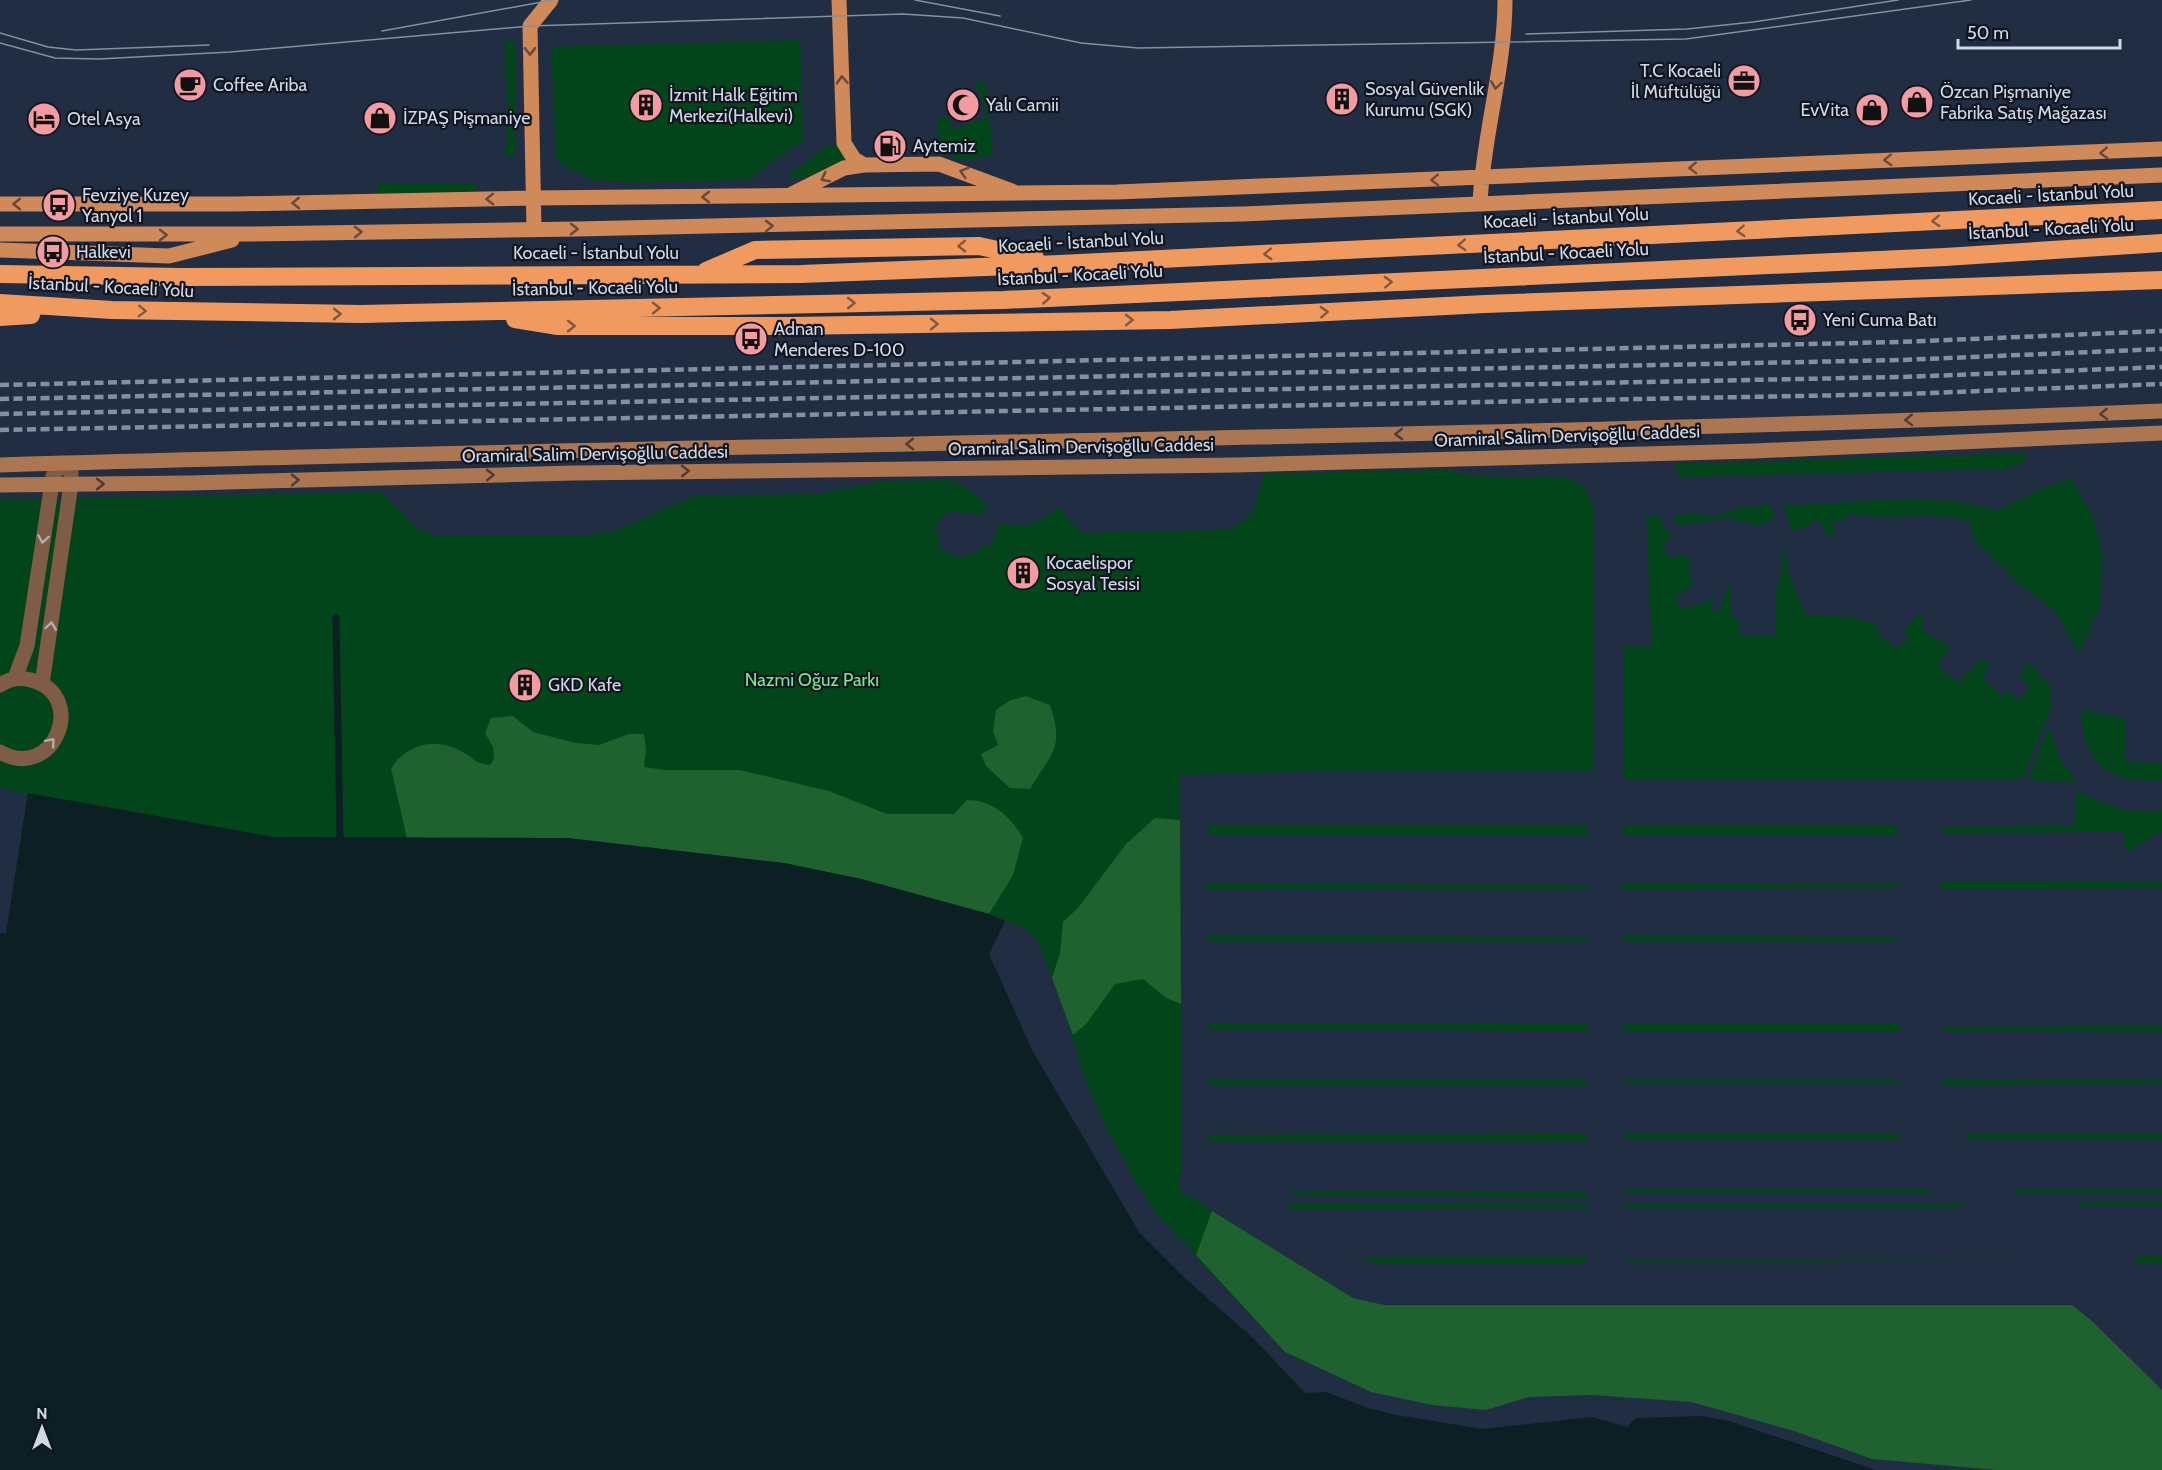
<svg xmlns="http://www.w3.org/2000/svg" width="2162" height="1470" viewBox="0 0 2162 1470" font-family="Cabin,sans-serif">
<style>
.green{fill:#03451a}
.forest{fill:#206130}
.water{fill:#0c1f23}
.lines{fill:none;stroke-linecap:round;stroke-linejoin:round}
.stream{stroke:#0c1f23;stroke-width:7}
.street{stroke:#7f5c45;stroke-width:15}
.secondary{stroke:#ac7650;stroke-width:15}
.primary{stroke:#d08958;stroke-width:15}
.highway{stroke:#f09a5f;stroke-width:18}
.tram{stroke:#858fa0;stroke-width:1.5}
.rail{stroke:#858fa0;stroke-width:4.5;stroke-dasharray:9 4.5;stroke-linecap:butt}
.oneway{stroke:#664939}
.oneway2{stroke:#80583f}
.oneway3{stroke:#4e3c33}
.oneway4{stroke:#b4adae}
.labels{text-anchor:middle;stroke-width:4.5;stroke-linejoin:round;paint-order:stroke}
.poi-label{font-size:18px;fill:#d1d9e7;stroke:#10151f;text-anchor:start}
.street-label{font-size:18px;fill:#d1d9e7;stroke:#10151f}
.park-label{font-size:18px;fill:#7be790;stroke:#10151f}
</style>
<rect width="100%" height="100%" fill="#212d42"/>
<!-- green -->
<path class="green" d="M 800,40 L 803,140 L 748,180 L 632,183 L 593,180 L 560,164 L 556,156 L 551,47 Z
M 505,42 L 515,42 L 515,156 L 504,157 L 508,133 Z
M 975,81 L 985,81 L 993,147 L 990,157 L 957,160 L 939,140 L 937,118 L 948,117 L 953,129 L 987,117 Z
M 840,145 L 852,163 L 822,177 L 788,177 L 826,146 Z
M 477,183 L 475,195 L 378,198 L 377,184 Z
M 2026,453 L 2027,460 L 2009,469 L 1679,477 L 1676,464 Z
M 1447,470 L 1470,476 L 1570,478 C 1586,487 1591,493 1594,511 L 1593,772 L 1346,771 L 1180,775 L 1182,1162 L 1179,1190 L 1353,1298 L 1384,1305 L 2072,1305 L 2092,1321 L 2162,1390 L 2162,1470 L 1997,1470 L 1872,1459 L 1794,1431 L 1691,1402 L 1592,1395 L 1529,1397 L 1486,1410 L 1432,1405 L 1371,1392 L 1285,1352 L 1155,1212 L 1131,1174 L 1104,1124 L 1084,1077 L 1060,996 L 1036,938 L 1019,926 L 989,914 L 861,879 L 784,863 L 567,838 L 274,837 L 0,789 L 0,500 L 381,492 L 419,529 L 437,536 L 585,536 L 620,529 L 693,496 L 818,494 L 883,481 L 955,480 L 984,501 L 987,508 L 981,515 L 948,511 L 935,526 C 941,548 941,556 965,557 L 967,553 L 976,554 L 983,546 L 990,547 L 1000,524 L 1029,526 L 1059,508 L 1081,533 L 1227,530 C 1258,515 1255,505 1264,474 Z
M 2072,478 L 2093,517 L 2103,556 L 2100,606 L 2079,653 L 2053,608 L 2020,585 L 1974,540 L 1970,522 C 1931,509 1890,523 1850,513 L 1844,520 L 1833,522 L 1835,535 L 1828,536 L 1820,520 L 1791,532 L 1785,506 C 1845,504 1942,490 1996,511 L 2043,488 Z
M 1772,504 L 1774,519 L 1757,526 L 1729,518 L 1680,526 L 1671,516 L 1689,514 L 1718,517 L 1731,510 Z
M 1659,515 L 1662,525 L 1672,537 L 1664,543 L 1666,555 L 1673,558 L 1682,554 L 1689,560 L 1692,588 L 1679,593 L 1676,598 L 1679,606 L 1685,609 L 1714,598 L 1710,612 L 1718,612 L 1729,583 L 1732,617 L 1739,619 L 1739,636 L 1775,635 L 1775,594 L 1782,574 L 1781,550 L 1785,551 L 1789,574 L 1805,614 L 1843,617 L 1877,623 L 1879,634 L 1895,648 L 1908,640 L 1905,629 L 1921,613 L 1924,632 L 1950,646 L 1939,666 L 1958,682 L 1983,658 L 1989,663 L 1983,678 L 2001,696 L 2007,690 L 2018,700 L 2030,688 L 2020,677 L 2028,662 L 2050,685 L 2051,707 L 2022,780 L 1624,779 L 1624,646 L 1652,647 L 1646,517 Z
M 2082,709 L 2125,719 L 2125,762 L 2162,763 L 2162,780 C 2111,785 2079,762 2082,709 Z
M 2048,729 L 2052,732 L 2058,755 L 2077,782 L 2028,780 Z
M 2077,790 C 2105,806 2130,815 2162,810 L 2162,831 L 2129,851 L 2125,849 L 2124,832 L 1944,833 L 1944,827 L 2074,826 Z
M 1587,825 L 1587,835 L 1209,835 L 1209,826 Z
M 1623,826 L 1897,826 L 1897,835 L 1623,835 Z
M 1942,882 L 2162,882 L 2162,888 L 1942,890 Z
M 1208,884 L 1588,885 L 1588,890 L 1208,889 Z
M 1623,884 L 1899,884 L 1898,888 L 1624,889 Z
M 1208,936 L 1587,937 L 1589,941 L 1208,942 Z
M 1623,936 L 1898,937 L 1898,941 L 1623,941 Z
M 1208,1024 L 1587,1024 L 1587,1031 L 1208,1029 Z
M 1624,1024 L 1899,1024 L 1899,1031 L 1624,1031 Z
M 2162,1026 L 2162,1032 L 1944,1032 L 1944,1027 Z
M 1208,1079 L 1587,1079 L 1588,1085 L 1209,1086 Z
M 1626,1079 L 1899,1080 L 1900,1084 L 1626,1084 Z
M 1942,1079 L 2162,1079 L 2162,1084 L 1942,1085 Z
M 1967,1133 L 2162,1134 L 2162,1140 L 1966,1140 Z
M 1588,1134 L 1588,1141 L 1208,1142 L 1206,1135 Z
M 1625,1134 L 1900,1134 L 1900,1139 L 1625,1139 Z
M 1624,1190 L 1930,1190 L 1930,1194 L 1624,1194 Z
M 2015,1190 L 2162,1190 L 2162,1194 L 2015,1194 Z
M 1291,1191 L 1587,1191 L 1588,1197 L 1291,1196 Z
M 2079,1202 L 2162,1202 L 2162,1205 L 2079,1206 Z
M 1290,1203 L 1588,1203 L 1588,1208 L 1290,1209 Z
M 1962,1203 L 1963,1207 L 1626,1208 L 1626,1204 Z
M 2162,1256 L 2162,1263 L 2135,1263 L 2135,1257 Z
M 1355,1257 L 1588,1257 L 1588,1263 L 1378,1264 Z
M 2010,1259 L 2015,1260 L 1626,1262 L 1626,1260 Z"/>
<!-- forest -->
<path class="forest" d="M 1026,696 L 1050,705 C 1065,749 1051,753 1030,789 L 1010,788 L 986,766 L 981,754 L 998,745 L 993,731 L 996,710 L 1011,700 Z
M 513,716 L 533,732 L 576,743 L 599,745 L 629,734 L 644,734 L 646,750 L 644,767 L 665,770 L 739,770 L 829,791 L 887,814 L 954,814 L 967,800 C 993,800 1011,817 1023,838 L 1013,875 L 989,914 L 861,879 L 784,863 L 567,838 L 407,839 L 391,768 C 407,744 435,737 461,751 C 474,758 473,763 490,765 L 494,759 L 493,747 L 485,733 L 491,718 Z
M 1155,818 L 1180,820 L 1181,1004 L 1166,998 L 1143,979 L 1115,984 L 1087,1023 L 1073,1035 L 1052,978 L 1060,953 L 1063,922 L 1078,908 L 1126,844 Z
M 1212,1211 L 1353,1298 L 1384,1305 L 2072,1305 L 2092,1321 L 2162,1390 L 2162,1470 L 1997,1470 L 1872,1459 L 1794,1431 L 1691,1402 L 1592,1395 L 1529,1397 L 1486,1410 L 1432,1405 L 1371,1392 L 1285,1352 L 1196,1255 Z"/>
<!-- water -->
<path class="water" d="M 28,793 L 274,837 L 567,838 L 784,863 L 861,879 L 989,914 L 1005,921 L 989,954 L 1032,1050 L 1139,1232 L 1188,1281 L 1253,1338 L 1305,1393 L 1326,1392 L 1368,1408 L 1396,1415 L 1483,1429 L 1592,1417 L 1627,1427 L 1636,1418 L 1702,1416 L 1729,1421 L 1876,1470 L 0,1470 L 0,933 L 6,933 Z"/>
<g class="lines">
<!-- stream -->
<path class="stream" d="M 336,618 L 340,838"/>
<!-- street -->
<path class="street" d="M 15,678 L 27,646 L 53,476 L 61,463 L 71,472 L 71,484 L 42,684
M 0,685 C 9,679 20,677 31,680 C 89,695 54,783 0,752"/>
<!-- secondary -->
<path class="secondary" d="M 0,465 C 721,443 1442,440 2162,411
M 0,485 L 189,483 L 574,473 L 1236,465 L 1754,451 L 2162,433"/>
<!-- primary -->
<path class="primary" d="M 839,0 L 844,143 L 854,159 L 864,165 L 939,164 L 1012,191
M 792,194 L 844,168 L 864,165
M 1480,203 C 1483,135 1505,68 1505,0
M 0,204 L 236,204 L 533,198 L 1117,192 L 2162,149
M 534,229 L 530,26 L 551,0
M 0,234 L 252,234 L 577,229 L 1243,214 L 2162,175
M 0,250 L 169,256 L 232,240"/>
<!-- highway -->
<path class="highway" d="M 706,271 L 755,250 L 979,246 L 1035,258
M 0,274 L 182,277 L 801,274 L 1060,264 L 2162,210
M 0,303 L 112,310 L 361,314 L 1003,300 L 1945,257 L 2162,243
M 0,317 L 31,315
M 515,319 L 558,326 L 790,326 L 1170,320 L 1485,304 L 2162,280"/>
<!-- tram -->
<path class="tram" d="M 915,0 L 1000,16
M 382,31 L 553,0
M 0,33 L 48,47 L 76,50 L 209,45
M 1526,34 L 1687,29 L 1753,22 L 1898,0
M 0,43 L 55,58 L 99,59 L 230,52 L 530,26 L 903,14 L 963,18 L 1081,43 L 1138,48 L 1686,39 L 1971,0"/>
<!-- rail -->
<path class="rail" d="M 0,385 L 1899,342 L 2162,331
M 0,399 L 1901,360 L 2162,349
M 0,414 L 1902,377 L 2162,367
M 0,430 L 1904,394 L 2162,384"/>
</g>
<!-- one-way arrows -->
<defs><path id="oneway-chevron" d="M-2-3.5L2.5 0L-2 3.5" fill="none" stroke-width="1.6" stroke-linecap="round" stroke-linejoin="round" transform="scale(1.5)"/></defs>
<g class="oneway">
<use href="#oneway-chevron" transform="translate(530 51) rotate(89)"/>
<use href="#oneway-chevron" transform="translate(842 80) rotate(-93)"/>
<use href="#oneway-chevron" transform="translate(1496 85) rotate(98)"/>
<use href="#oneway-chevron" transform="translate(2104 153) rotate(177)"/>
<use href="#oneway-chevron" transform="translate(1888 160) rotate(178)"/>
<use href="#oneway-chevron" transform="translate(1693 168) rotate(178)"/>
<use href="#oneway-chevron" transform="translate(964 172) rotate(-162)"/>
<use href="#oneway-chevron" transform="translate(825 178) rotate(153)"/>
<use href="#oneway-chevron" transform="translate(1435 180) rotate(178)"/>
<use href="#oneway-chevron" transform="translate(706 197) rotate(180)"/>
<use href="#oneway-chevron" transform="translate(490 199) rotate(179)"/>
<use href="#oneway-chevron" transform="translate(296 203) rotate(179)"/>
<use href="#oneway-chevron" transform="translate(17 204) rotate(-180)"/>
<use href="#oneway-chevron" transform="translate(769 226) rotate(-1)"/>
<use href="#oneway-chevron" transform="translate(574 229)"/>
<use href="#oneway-chevron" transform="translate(358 232) rotate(-1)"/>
<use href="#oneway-chevron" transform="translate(163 235)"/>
</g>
<g class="oneway2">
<use href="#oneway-chevron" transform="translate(1936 221) rotate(177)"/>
<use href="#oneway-chevron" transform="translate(1741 231) rotate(177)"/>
<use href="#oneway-chevron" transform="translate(1462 245) rotate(177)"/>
<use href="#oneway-chevron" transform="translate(962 246) rotate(179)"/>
<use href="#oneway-chevron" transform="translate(1268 254) rotate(177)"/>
<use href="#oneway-chevron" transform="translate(1388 282) rotate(-3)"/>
<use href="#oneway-chevron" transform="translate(1046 298) rotate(-3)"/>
<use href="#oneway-chevron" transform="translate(851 303) rotate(-1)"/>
<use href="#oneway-chevron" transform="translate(656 308) rotate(-1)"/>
<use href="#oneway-chevron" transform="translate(142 311) rotate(2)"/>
<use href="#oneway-chevron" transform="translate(1324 312) rotate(-3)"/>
<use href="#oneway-chevron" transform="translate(337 314)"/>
<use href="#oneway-chevron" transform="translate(1129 320) rotate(-1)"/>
<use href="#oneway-chevron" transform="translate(934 324) rotate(-1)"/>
<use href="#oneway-chevron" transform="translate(571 326)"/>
</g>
<g class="oneway3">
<use href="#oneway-chevron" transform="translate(2104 414) rotate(178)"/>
<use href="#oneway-chevron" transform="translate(1909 420) rotate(178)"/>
<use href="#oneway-chevron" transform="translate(1399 434) rotate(179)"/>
<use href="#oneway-chevron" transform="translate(910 444) rotate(179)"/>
<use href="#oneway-chevron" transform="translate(685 471) rotate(-1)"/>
<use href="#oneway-chevron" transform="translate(490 475) rotate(-1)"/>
<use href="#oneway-chevron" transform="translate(295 480) rotate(-1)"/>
<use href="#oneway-chevron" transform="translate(100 484)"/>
</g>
<g class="oneway4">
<use href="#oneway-chevron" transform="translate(43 539) rotate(99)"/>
<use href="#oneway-chevron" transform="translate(51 626) rotate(-82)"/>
<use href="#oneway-chevron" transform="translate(51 742) rotate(-50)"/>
</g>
<!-- icons -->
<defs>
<g id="office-disc" transform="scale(1.725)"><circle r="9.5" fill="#f49aa1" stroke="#10151f"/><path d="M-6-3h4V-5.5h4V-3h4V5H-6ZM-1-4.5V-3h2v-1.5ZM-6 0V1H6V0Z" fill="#111"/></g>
<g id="cafe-disc" transform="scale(1.725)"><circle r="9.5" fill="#f49aa1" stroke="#10151f"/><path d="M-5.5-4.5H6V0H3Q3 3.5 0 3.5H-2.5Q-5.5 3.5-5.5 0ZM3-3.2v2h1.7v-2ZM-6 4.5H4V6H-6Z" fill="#111"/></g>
<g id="building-disc" transform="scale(1.725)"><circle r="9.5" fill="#f49aa1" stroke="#10151f"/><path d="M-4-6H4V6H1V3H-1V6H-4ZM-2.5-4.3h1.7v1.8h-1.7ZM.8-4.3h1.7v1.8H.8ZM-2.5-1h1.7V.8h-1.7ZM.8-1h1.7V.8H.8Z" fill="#111"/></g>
<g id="shop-disc" transform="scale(1.725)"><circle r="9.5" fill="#f49aa1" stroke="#10151f"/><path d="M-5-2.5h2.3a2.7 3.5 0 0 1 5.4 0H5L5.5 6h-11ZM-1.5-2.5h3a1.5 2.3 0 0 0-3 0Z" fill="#111"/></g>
<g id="mosque-disc" transform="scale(1.725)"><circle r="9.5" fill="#f49aa1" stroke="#10151f"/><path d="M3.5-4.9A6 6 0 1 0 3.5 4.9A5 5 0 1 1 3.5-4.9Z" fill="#111"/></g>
<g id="hotel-disc" transform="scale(1.725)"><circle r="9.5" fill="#f49aa1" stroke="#10151f"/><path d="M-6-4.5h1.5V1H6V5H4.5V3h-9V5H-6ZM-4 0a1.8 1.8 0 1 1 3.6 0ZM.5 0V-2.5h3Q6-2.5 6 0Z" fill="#111"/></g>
<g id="fuel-disc" transform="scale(1.725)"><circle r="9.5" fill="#f49aa1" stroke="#10151f"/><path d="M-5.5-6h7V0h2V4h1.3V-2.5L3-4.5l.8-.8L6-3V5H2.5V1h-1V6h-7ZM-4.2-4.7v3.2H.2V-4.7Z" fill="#111"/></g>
<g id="bus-disc" transform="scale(1.725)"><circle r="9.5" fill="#f49aa1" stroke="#10151f"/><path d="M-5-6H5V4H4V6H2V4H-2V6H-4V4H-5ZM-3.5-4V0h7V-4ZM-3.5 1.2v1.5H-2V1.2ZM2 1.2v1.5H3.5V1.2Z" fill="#111"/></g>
</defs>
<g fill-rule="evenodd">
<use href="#office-disc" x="1744" y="81"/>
<use href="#cafe-disc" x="190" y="85"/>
<use href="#building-disc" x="1342" y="99"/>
<use href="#shop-disc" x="1917" y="102"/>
<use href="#building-disc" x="646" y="105"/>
<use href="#mosque-disc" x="963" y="105"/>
<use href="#shop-disc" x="1872" y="110"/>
<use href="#shop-disc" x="380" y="118"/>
<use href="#hotel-disc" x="44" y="119"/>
<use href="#fuel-disc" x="890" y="146"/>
<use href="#bus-disc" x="59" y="205"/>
<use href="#bus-disc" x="53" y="252"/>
<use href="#bus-disc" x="1800" y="320"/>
<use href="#bus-disc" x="751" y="339"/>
<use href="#building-disc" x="1023" y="573"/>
<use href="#building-disc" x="525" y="685"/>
</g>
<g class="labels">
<!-- poi labels -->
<g class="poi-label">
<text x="1721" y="77" text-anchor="end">T.C Kocaeli<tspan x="1721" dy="21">İl Müftülüğü</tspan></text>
<text x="213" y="91">Coffee Ariba</text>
<text x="1365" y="95">Sosyal Güvenlik<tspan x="1365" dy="21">Kurumu (SGK)</tspan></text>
<text x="1940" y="98">Özcan Pişmaniye<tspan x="1940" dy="21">Fabrika Satış Mağazası</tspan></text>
<text x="669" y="101">İzmit Halk Eğitim<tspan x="669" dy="21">Merkezi(Halkevi)</tspan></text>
<text x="986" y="111">Yalı Camii</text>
<text x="1849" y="116" text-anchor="end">EvVita</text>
<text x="403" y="124">İZPAŞ Pişmaniye</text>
<text x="67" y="125">Otel Asya</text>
<text x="913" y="152">Aytemiz</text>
<text x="82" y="201">Fevziye Kuzey<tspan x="82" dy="21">Yanyol 1</tspan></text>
<text x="76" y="258">Halkevi</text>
<text x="1823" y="326">Yeni Cuma Batı</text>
<text x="774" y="335">Adnan<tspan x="774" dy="21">Menderes D-100</tspan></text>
<text x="1046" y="569">Kocaelispor<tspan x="1046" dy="21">Sosyal Tesisi</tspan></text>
<text x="548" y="691">GKD Kafe</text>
</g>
<!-- street labels -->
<g class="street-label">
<text transform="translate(2051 195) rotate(-3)" y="6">Kocaeli - İstanbul Yolu</text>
<text transform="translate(1566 218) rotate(-3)" y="6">Kocaeli - İstanbul Yolu</text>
<text transform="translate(2051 229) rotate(-3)" y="6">İstanbul - Kocaeli Yolu</text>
<text transform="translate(1081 242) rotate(-3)" y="6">Kocaeli - İstanbul Yolu</text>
<text x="596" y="259">Kocaeli - İstanbul Yolu</text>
<text transform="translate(1566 253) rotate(-3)" y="6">İstanbul - Kocaeli Yolu</text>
<text transform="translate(1080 275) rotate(-3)" y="6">İstanbul - Kocaeli Yolu</text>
<text transform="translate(111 287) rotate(3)" y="6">İstanbul - Kocaeli Yolu</text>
<text transform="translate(595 288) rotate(-1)" y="6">İstanbul - Kocaeli Yolu</text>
<text transform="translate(1567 436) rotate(-2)" y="6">Oramiral Salim Dervişoğllu Caddesi</text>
<text transform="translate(1081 447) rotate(-1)" y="6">Oramiral Salim Dervişoğllu Caddesi</text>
<text transform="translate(595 454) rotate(-1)" y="6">Oramiral Salim Dervişoğllu Caddesi</text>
</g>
<!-- park labels -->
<g class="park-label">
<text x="812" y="686">Nazmi Oğuz Parkı</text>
</g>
</g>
<!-- north arrow -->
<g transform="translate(42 1428)" stroke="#10151f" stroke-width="4.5" paint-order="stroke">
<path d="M0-4.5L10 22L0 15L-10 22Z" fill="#d1d9e7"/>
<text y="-9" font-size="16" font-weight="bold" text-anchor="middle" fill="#d1d9e7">N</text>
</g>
<!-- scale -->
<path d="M1958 39v9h162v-9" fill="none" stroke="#d1d9e7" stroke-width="3"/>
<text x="1967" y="39" font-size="18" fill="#d1d9e7" stroke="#10151f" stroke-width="4.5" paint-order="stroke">50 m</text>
</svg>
